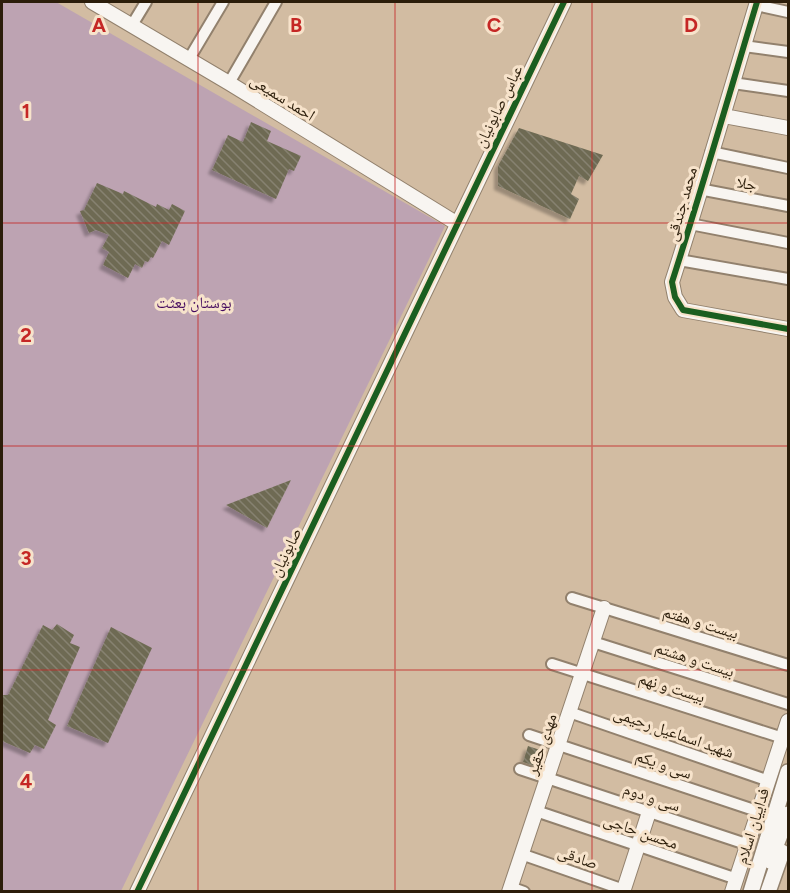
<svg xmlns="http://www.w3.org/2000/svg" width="790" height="893" viewBox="0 0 790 893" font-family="Figtree,'Noto Naskh Arabic',sans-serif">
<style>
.green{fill:#bda3b2}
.building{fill:url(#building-back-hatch);filter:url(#shadow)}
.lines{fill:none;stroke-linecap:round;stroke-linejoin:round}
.street-casing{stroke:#92816d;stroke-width:14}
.secondary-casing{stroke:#92816d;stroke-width:16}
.primary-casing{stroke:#92816d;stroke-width:18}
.street{stroke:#f8f5f1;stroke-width:10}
.secondary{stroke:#f8f5f1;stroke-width:14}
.primary{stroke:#f8f5f1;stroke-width:15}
.cycleway-casing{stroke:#f7e3cb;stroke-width:10}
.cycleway{stroke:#1b5e20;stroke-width:6}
.grid{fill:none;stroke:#c52725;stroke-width:1.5;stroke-opacity:0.55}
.labels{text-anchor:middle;stroke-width:6;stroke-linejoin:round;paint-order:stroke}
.street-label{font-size:16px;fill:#2b1d0a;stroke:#f7e3cb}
.park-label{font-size:16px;fill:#43085e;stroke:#f7e3cb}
.grid-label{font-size:20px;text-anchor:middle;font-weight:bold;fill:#c52725;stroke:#f7e3cb;stroke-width:6;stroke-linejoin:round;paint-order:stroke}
</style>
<defs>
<pattern id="building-back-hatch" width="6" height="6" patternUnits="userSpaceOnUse" patternTransform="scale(1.5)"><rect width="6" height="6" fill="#6e6a53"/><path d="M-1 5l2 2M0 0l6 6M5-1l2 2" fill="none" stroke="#868271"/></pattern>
<filter id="shadow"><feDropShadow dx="-4" dy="4" stdDeviation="1.5" flood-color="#0004"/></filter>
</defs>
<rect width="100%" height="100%" fill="#d2bca2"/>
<!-- green -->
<path class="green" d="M 2,2 L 56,2 L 445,226 L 121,891 L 2,892 Z"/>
<!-- building -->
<path class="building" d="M 251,122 L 271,131 L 267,141 L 301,156 L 294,171 L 289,169 L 276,199 L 212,170 L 228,135 L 243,142 Z
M 519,128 L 603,155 L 588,181 L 579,176 L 571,194 L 579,199 L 570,219 L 498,186 L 498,166 Z
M 97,183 L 123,194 L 124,191 L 156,207 L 157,204 L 169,210 L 172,204 L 185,211 L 169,245 L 162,241 L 153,258 L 151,257 L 148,262 L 145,261 L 142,268 L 135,264 L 128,278 L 103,265 L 109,252 L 102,248 L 109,235 L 96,230 L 89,233 L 80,211 L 84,210 Z
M 291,480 L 267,528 L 226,505 Z
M 57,624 L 74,635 L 70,643 L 80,647 L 48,720 L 56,725 L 44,749 L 35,745 L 30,753 L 2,741 L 2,695 L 8,695 L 43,625 L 52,630 Z
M 111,627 L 152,648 L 108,743 L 67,726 Z
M 528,746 L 546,752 L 541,768 L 523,762 Z"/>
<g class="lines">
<!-- street casing -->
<g class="street-casing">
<path id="street" d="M 756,5 L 788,12
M 132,25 L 146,2
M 744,46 L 788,52
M 189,59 L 223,2
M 229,83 L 276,2
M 733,83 L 788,91
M 711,152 L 788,168
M 699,189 L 788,206
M 690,224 L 788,243
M 679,260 L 788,279
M 572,598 L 788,665
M 593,642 L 788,704
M 552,664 L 783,738
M 569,712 L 769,781
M 529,735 L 760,812
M 520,769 L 749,845
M 536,811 L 737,879
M 521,854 L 624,890
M 510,887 L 524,892"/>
</g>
<!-- secondary casing -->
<g class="secondary-casing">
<path id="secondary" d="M 92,2 L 229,83 L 456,223
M 757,2 C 729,95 702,189 672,282 L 675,297 L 683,310 L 788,329
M 724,116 L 788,128
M 137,892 L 564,2
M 509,892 L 604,608
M 623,892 L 649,812
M 732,892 L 788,721"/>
</g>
<!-- primary casing -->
<g class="primary-casing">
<path id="primary" d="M 770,861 L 788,814
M 751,892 L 788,772
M 768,892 L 782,852"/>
</g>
<!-- street -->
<use href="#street" class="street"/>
<!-- secondary -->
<use href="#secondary" class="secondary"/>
<!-- primary -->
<use href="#primary" class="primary"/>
<!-- cycleway casing -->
<g class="cycleway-casing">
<path id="cycleway" d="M 757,2 C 729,95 702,189 672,282 L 675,297 L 683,310 L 788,329
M 137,892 L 564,2"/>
</g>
<!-- cycleway -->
<use href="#cycleway" class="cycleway"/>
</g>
<!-- grid -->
<path class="grid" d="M 198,2 L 198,892M 395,2 L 395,892M 592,2 L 592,892M 2,223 L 788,223M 2,446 L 788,446M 2,670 L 788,670"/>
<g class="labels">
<!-- street labels -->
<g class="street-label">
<text transform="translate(283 97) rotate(32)" y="6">احمد سمیعی</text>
<text transform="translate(498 106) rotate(-64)" y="6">عباس صابونیان</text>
<text transform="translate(747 183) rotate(11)" y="6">جلا</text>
<text transform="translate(681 204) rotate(-74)" y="6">محمد جندقی</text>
<text transform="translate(285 552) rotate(-64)" y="6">صابونیان</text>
<text transform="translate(701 622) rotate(17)" y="6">بیست و هفتم</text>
<text transform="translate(695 659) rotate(18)" y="6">بیست و هشتم</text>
<text transform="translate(672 687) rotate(17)" y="6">بیست و نهم</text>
<text transform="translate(674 732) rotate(19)" y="6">شهید اسماعیل رحیمی</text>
<text transform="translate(541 744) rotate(-71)" y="6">مهدی حقیر</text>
<text transform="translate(664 764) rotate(19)" y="6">سی و یکم</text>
<text transform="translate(652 797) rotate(18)" y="6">سی و دوم</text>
<text transform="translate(752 826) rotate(-73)" y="6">فداییان اسلام</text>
<text transform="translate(641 831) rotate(19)" y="6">محسن حاجی</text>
<text transform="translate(578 857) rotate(19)" y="6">صادقی</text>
</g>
<!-- park labels -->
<g class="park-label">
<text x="194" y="308">بوستان بعثت</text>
</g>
</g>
<g class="grid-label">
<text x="99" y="32">A</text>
<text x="296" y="32">B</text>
<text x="494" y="32">C</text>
<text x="691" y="32">D</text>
<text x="26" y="118">1</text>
<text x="26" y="342">2</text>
<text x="26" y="565">3</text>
<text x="26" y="788">4</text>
</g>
<!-- border -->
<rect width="790" height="893" fill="none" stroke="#2b1d0a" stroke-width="6"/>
</svg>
